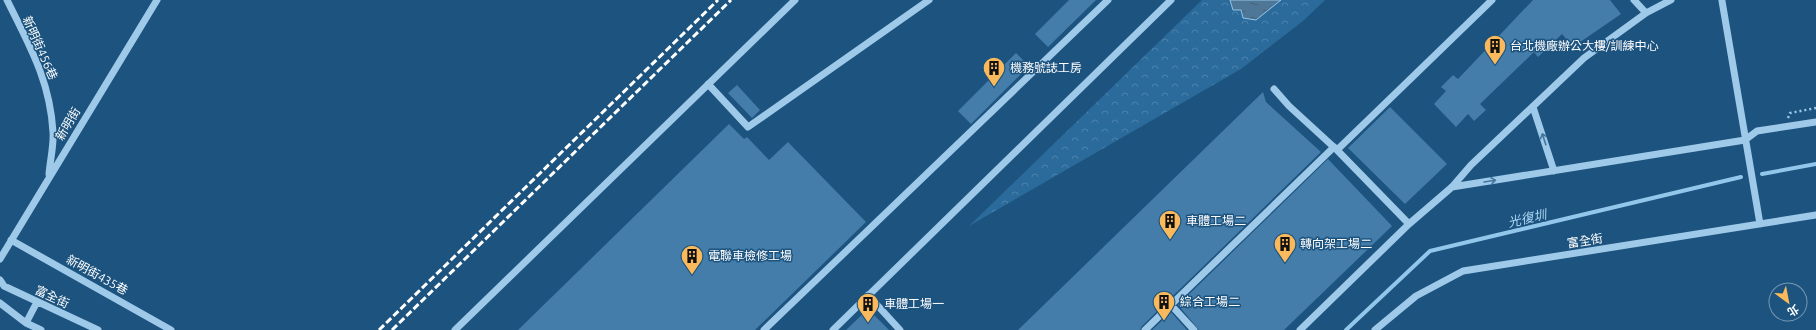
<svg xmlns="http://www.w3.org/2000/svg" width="1816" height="330" viewBox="0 0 1816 330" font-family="Ubuntu,'Noto Sans TC',sans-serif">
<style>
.park{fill:url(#park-crowns)}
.water{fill:url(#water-ripples);stroke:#92c6eb}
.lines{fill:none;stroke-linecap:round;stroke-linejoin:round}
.stream{stroke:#92c6eb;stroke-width:4}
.building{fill:#447da9}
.path{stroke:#9fc9e9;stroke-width:2.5;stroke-dasharray:2 3;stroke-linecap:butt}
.minor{stroke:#9fc9e9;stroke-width:7}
.rail{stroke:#fff;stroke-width:3;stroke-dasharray:7 3;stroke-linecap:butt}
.oneway{stroke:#43769f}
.labels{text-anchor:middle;stroke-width:3;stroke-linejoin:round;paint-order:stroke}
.poi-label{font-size:12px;fill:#fff;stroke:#1c537f;text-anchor:start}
.street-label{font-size:12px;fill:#fff;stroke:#1c537f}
.water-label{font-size:13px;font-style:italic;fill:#aad3f1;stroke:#1c537f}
</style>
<defs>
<pattern id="park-crowns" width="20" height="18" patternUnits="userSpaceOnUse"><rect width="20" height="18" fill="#2b6b9c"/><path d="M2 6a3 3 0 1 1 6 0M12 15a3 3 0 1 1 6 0" fill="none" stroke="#4b81ab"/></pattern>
<pattern id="water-ripples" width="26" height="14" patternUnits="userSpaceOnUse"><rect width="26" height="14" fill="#4d7697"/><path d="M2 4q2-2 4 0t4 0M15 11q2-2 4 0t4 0" fill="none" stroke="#4c5f6e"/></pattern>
</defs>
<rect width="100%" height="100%" fill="#1c537f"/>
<!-- park -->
<path class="park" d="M 1202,0 L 1325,0 L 1303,21 L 1241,69 L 969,226 Z"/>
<!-- water -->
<path class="water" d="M 1230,0 L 1281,0 L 1256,20 L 1243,18 L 1241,10 L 1233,10 Z"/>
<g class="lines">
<!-- stream -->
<path class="stream" d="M 1762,174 L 1816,164
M 1346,330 L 1430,251 L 1741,177"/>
</g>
<!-- building -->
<path class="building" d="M 1069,0 L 1096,0 L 1048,47 L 1035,34 Z
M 1533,0 L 1610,0 L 1621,14 L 1573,47 L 1562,34 L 1538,57 L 1534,52 L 1480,104 L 1486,110 L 1474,121 L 1468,114 L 1456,127 L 1434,104 L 1446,91 L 1441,87 L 1453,75 L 1458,79 Z
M 1016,53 L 1029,66 L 971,124 L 958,111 Z
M 737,85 L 760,110 L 752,118 L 728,93 Z
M 1263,92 L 1266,102 L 1321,152 L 1142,326 L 1140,330 L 1018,330 Z
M 1390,107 L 1447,164 L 1405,204 L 1348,148 Z
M 729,124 L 744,139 L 747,137 L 769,160 L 788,142 L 866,222 L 755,330 L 518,330 Z
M 1328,159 L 1392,226 L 1284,330 L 1199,330 L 1178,305 Z
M 868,309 L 889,330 L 846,330 Z
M 1171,312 L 1187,330 L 1152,330 Z"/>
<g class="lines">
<!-- path -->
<path class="path" d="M 1788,118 L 1790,113 L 1816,108"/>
<!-- minor -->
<path class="minor" d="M 7,0 C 29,45 50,80 53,132 C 54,145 50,161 49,174
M 1634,0 L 1646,13
M 1722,1 L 1760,224
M 708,84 L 748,127 L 929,0
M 1274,89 L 1289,106 L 1337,150
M 1533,107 L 1554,171
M 1452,187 L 1745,140 L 1757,131 L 1816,122
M 1409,224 L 1337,150 L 1492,0
M 11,240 L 171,330
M 0,259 L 157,0
M 0,280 L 4,286 L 98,330
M 868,295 L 900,330
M 0,303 L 26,323 L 41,330
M 1171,305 L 1194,330
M 26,323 L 37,302
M 455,330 L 795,0
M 764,330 L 1108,0
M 833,330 L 1171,0
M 1145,330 L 1334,147
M 1300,330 L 1409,224 L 1452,187 L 1471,165 L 1584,58 L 1646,13 L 1671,0
M 1375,330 L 1416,296 L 1463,271 L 1816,215"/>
<!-- rail -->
<path class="rail" d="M 379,330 L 718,0
M 392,330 L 731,0"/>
</g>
<!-- one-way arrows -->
<defs><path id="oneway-shaft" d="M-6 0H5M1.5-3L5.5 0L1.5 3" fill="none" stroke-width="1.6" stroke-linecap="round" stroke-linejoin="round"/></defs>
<g class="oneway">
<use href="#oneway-shaft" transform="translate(1544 139) rotate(-108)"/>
<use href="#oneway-shaft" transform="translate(1490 181) rotate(-9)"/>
</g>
<!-- icons -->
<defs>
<g id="building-pin" transform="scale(1.15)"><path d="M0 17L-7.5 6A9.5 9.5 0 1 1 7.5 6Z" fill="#faba5c" stroke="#1c537f"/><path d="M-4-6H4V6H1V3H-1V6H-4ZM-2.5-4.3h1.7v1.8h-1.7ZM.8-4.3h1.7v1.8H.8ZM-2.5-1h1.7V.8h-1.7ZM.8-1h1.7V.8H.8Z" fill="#111"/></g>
</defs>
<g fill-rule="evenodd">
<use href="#building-pin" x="1495" y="46"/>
<use href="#building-pin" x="994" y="68"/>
<use href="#building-pin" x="1170" y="221"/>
<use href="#building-pin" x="1285" y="244"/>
<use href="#building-pin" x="692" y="256"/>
<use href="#building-pin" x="1164" y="302"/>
<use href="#building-pin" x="868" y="304"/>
</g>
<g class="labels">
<!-- poi labels -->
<g class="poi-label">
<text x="1510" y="50">台北機廠辦公大樓/訓練中心</text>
<text x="1010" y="72">機務號誌工房</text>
<text x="1186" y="225">車體工場二</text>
<text x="1300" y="248">轉向架工場二</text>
<text x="708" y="260">電聯車檢修工場</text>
<text x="1180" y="306">綜合工場二</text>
<text x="884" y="308">車體工場一</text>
</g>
<!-- street labels -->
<g class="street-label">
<text transform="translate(40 48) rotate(66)" y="4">新明街456巷</text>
<text transform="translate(68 124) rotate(-59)" y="4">新明街</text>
<text transform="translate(1585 241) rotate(-9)" y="4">富全街</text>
<text transform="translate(97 275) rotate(29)" y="4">新明街435巷</text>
<text transform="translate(52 297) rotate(25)" y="4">富全街</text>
</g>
<!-- water labels -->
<g class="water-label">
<text transform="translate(1527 218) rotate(-13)" y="5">光復圳</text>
</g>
</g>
<!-- north arrow -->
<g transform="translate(1788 302) rotate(148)"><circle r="19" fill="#1c537f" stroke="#7798b2"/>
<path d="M0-3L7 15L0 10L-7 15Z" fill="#faba5c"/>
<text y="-6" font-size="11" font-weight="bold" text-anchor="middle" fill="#ffffff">北</text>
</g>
</svg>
